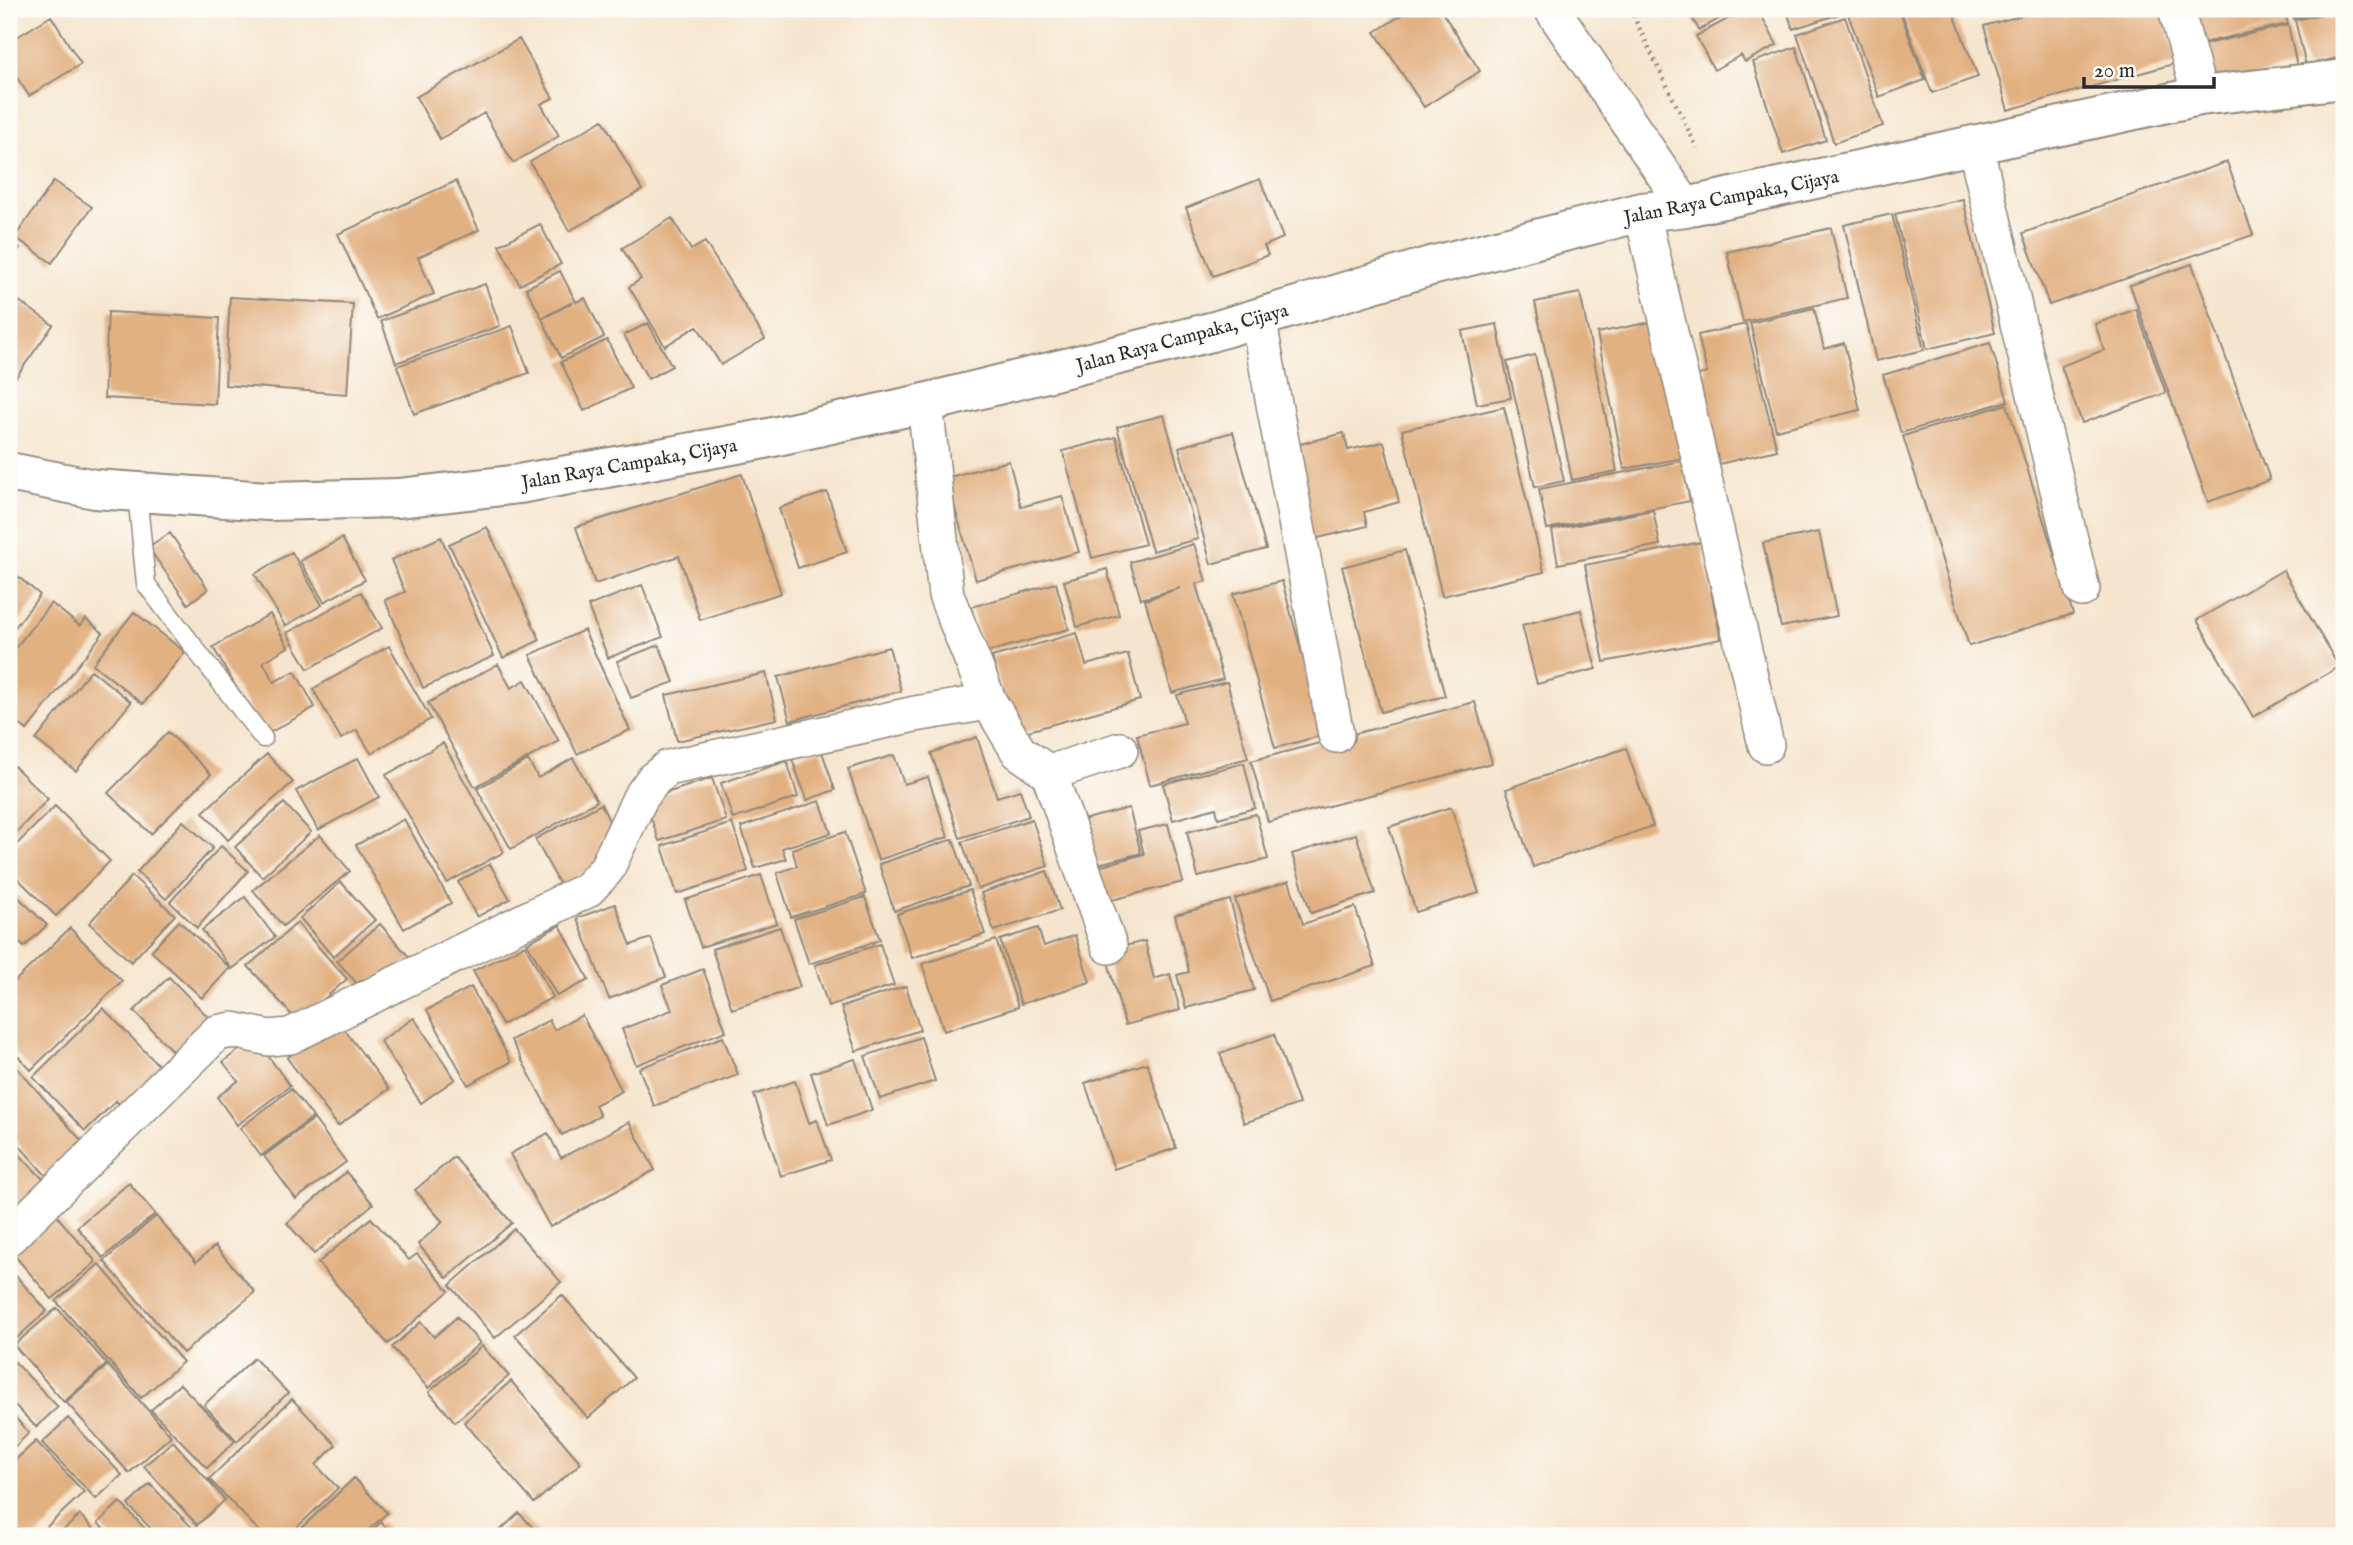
<svg xmlns="http://www.w3.org/2000/svg" width="2353" height="1545" viewBox="0 0 2353 1545" font-family="'IM FELL English',serif">
<style>
.building{fill:#e2b182}
.lines{fill:none;stroke-linecap:round;stroke-linejoin:round}
.service-casing{stroke:#90887c;stroke-width:21}
.minor-casing{stroke:#90887c;stroke-width:38}
.primary-casing{stroke:#90887c;stroke-width:42}
.path{stroke:#90887c;stroke-width:4.5;stroke-dasharray:2 5;stroke-linecap:butt}
.service{stroke:#fff;stroke-width:18}
.minor{stroke:#fff;stroke-width:35}
.primary{stroke:#fff;stroke-width:38}
.labels{text-anchor:middle;stroke-width:5;stroke-linejoin:round;paint-order:stroke}
.street-label{font-size:19px;fill:#2b2b2b;stroke:#fdfcf7}
</style>
<rect width="100%" height="100%" fill="#fdfcf7"/>
<filter id="ink" filterUnits="userSpaceOnUse"><feTurbulence type="fractalNoise" baseFrequency=".0143" numOctaves="2"/><feDisplacementMap in="SourceGraphic" scale="14" xChannelSelector="R" yChannelSelector="G"/><feConvolveMatrix kernelMatrix="1 2 1 2 8 2 1 2 1" color-interpolation-filters="sRGB"/></filter>
<filter id="wash" filterUnits="userSpaceOnUse"><feTurbulence type="fractalNoise" baseFrequency=".00686" numOctaves="4" result="noise"/><feDisplacementMap in="SourceGraphic" scale="28" xChannelSelector="R" yChannelSelector="G"/><feGaussianBlur stdDeviation="1.57" result="paint"/><feColorMatrix in="noise" values="0 0 0 0 0 0 0 0 0 0 0 0 0 0 0 0 0 1.4 0 .05"/><feComposite in="paint" operator="in"/></filter>
<g filter="url(#wash)">
<rect width="100%" height="100%" fill="#f6e5ce"/>
<g id="blocks">
<!-- building -->
<path class="building" d="M 1411,9 L 1440,9 L 1480,71 L 1424,107 L 1375,32 Z
M 1687,9 L 1737,9 L 1699,30 Z
M 1746,9 L 1758,9 L 1777,45 L 1745,62 L 1741,55 L 1714,70 L 1696,36 Z
M 1786,9 L 1838,9 L 1839,14 L 1793,29 Z
M 1846,9 L 1899,9 L 1925,80 L 1879,97 Z
M 1908,9 L 1952,9 L 1978,77 L 1932,93 L 1901,11 Z
M 2045,9 L 2162,9 L 2177,63 L 2008,110 L 1984,26 Z
M 2185,9 L 2284,9 L 2288,24 L 2193,45 Z
M 2291,9 L 2331,9 L 2331,10 L 2294,19 Z
M 2344,9 L 2344,56 L 2306,66 L 2295,20 Z
M 51,16 L 81,64 L 29,96 L 9,65 L 9,42 Z
M 1845,17 L 1883,126 L 1834,143 L 1797,34 Z
M 2288,25 L 2297,66 L 2211,86 L 2202,45 Z
M 519,39 L 553,98 L 541,104 L 559,136 L 513,163 L 484,113 L 440,139 L 416,97 Z
M 1796,47 L 1826,140 L 1783,154 L 1753,62 Z
M 603,120 L 642,190 L 569,231 L 530,162 Z
M 2227,162 L 2253,235 L 2049,305 L 2023,233 Z
M 1260,179 L 1283,238 L 1264,246 L 1268,255 L 1213,276 L 1186,208 Z
M 54,181 L 92,207 L 52,263 L 15,237 Z
M 456,181 L 479,230 L 418,257 L 434,294 L 377,319 L 338,234 Z
M 1963,199 L 1995,333 L 1927,349 L 1895,214 Z
M 1892,214 L 1924,350 L 1876,361 L 1844,225 Z
M 672,218 L 691,250 L 705,242 L 765,339 L 721,365 L 697,326 L 665,346 L 629,287 L 641,279 L 622,248 Z
M 540,224 L 561,264 L 520,285 L 499,245 Z
M 1831,228 L 1847,298 L 1743,322 L 1727,252 Z
M 9,240 L 20,248 L 9,264 Z
M 2192,264 L 2270,480 L 2208,502 L 2130,285 Z
M 560,271 L 576,302 L 585,298 L 604,337 L 561,358 L 542,319 L 573,302 L 542,318 L 526,288 Z
M 485,284 L 500,326 L 396,363 L 381,321 Z
M 1580,293 L 1617,471 L 1572,480 L 1535,302 Z
M 9,294 L 53,325 L 9,387 Z
M 230,297 L 353,304 L 347,394 L 225,385 Z
M 1814,308 L 1824,349 L 1844,343 L 1860,410 L 1776,430 L 1750,323 Z
M 2136,309 L 2166,393 L 2082,423 L 2061,366 L 2104,350 L 2095,324 Z
M 108,312 L 219,318 L 215,404 L 104,398 Z
M 1656,321 L 1684,458 L 1624,469 L 1597,333 Z
M 648,323 L 672,366 L 648,379 L 624,335 Z
M 1497,324 L 1511,398 L 1477,404 L 1462,331 Z
M 1746,324 L 1777,450 L 1707,467 L 1685,378 L 1707,373 L 1698,335 Z
M 512,326 L 529,373 L 414,414 L 397,366 Z
M 607,340 L 631,388 L 584,411 L 561,362 Z
M 1990,343 L 2008,401 L 1901,433 L 1883,375 Z
M 1535,355 L 1564,481 L 1535,487 L 1507,362 Z
M 2007,404 L 2073,614 L 1969,646 L 1903,436 Z
M 1504,407 L 1544,572 L 1442,596 L 1402,430 Z
M 1164,415 L 1198,539 L 1152,551 L 1117,427 Z
M 1233,432 L 1266,549 L 1211,564 L 1179,447 Z
M 1344,433 L 1348,450 L 1384,442 L 1399,502 L 1364,512 L 1367,526 L 1310,540 L 1288,447 Z
M 1116,437 L 1145,544 L 1092,558 L 1063,451 Z
M 1009,461 L 1021,507 L 1062,496 L 1079,552 L 976,580 L 946,478 Z
M 1682,461 L 1690,501 L 1547,529 L 1539,489 Z
M 742,474 L 781,593 L 700,620 L 679,556 L 595,584 L 576,527 Z
M 827,492 L 847,552 L 798,568 L 779,508 Z
M 1653,510 L 1660,545 L 1558,564 L 1552,530 Z
M 487,527 L 540,640 L 503,658 L 449,544 Z
M 1819,532 L 1837,616 L 1781,627 L 1763,543 Z
M 170,533 L 208,589 L 188,604 L 148,547 Z
M 441,537 L 494,656 L 423,688 L 385,600 L 405,592 L 391,560 Z
M 342,538 L 365,580 L 324,602 L 300,561 Z
M 1701,542 L 1721,639 L 1604,662 L 1585,565 Z
M 1194,544 L 1206,581 L 1196,584 L 1223,679 L 1172,693 L 1145,600 L 1180,588 L 1141,599 L 1130,562 Z
M 1405,550 L 1445,696 L 1381,712 L 1342,567 Z
M 292,552 L 322,605 L 285,626 L 255,574 Z
M 9,569 L 40,595 L 9,635 Z
M 1107,569 L 1119,615 L 1077,627 L 1064,581 Z
M 2283,570 L 2339,667 L 2253,717 L 2197,620 Z
M 1282,581 L 1324,735 L 1275,748 L 1233,594 Z
M 1056,583 L 1069,629 L 984,653 L 971,607 Z
M 642,585 L 663,637 L 608,658 L 588,606 Z
M 361,592 L 382,628 L 308,669 L 287,633 Z
M 51,603 L 80,626 L 86,619 L 103,633 L 27,730 L 9,716 L 9,693 L 14,686 L 9,681 L 9,656 Z
M 1581,610 L 1596,669 L 1537,684 L 1522,625 Z
M 134,612 L 185,652 L 143,704 L 93,664 Z
M 270,614 L 288,647 L 263,662 L 274,682 L 295,671 L 315,707 L 264,736 L 213,647 Z
M 584,630 L 630,730 L 577,754 L 530,655 Z
M 1077,633 L 1086,665 L 1128,654 L 1140,700 L 1014,735 L 992,657 Z
M 659,645 L 674,682 L 631,698 L 617,661 Z
M 389,646 L 431,719 L 371,753 L 357,730 L 341,739 L 313,689 Z
M 889,647 L 901,691 L 790,721 L 778,677 Z
M 498,664 L 511,688 L 525,680 L 559,741 L 475,787 L 428,703 Z
M 91,670 L 131,702 L 76,771 L 36,740 Z
M 766,673 L 777,719 L 677,741 L 666,695 Z
M 1227,682 L 1248,758 L 1150,785 L 1137,735 L 1185,723 L 1177,695 Z
M 1475,702 L 1492,763 L 1268,822 L 1251,761 Z
M 168,732 L 211,774 L 151,834 L 108,793 Z
M 977,737 L 997,797 L 1020,790 L 1029,816 L 960,838 L 931,753 Z
M 443,743 L 504,852 L 447,883 L 386,775 Z
M 1626,748 L 1653,826 L 1533,867 L 1506,789 Z
M 821,749 L 835,790 L 807,800 L 792,759 Z
M 267,754 L 293,782 L 228,840 L 203,812 Z
M 894,755 L 904,784 L 928,777 L 948,837 L 878,860 L 848,769 Z
M 358,758 L 379,797 L 318,830 L 296,791 Z
M 573,758 L 597,801 L 511,849 L 477,789 L 528,760 L 538,778 Z
M 787,761 L 798,797 L 733,819 L 721,783 Z
M 1244,763 L 1255,808 L 1218,818 L 1216,808 L 1173,820 L 1163,784 Z
M 14,766 L 48,799 L 9,840 L 9,771 Z
M 712,778 L 726,820 L 659,841 L 645,800 Z
M 820,801 L 831,833 L 782,848 L 786,859 L 755,868 L 741,827 Z
M 284,803 L 311,832 L 262,877 L 235,847 Z
M 601,804 L 615,833 L 600,840 L 610,859 L 560,885 L 535,839 Z
M 55,806 L 110,861 L 56,916 L 9,870 L 9,852 Z
M 1451,807 L 1479,893 L 1416,912 L 1389,827 Z
M 1129,808 L 1141,853 L 1083,868 L 1071,823 Z
M 1256,814 L 1268,859 L 1198,877 L 1187,832 Z
M 404,819 L 451,903 L 404,929 L 356,845 Z
M 1032,819 L 1048,866 L 978,889 L 962,842 Z
M 183,821 L 213,848 L 166,899 L 137,872 Z
M 732,823 L 748,871 L 677,894 L 662,846 Z
M 1168,824 L 1183,882 L 1100,903 L 1091,869 L 1144,854 L 1138,831 Z
M 845,832 L 866,894 L 791,917 L 777,873 L 797,866 L 792,849 Z
M 1356,834 L 1375,893 L 1311,913 L 1292,854 Z
M 320,835 L 350,871 L 283,926 L 253,890 Z
M 953,839 L 969,886 L 894,911 L 879,864 Z
M 221,846 L 248,871 L 197,928 L 170,902 Z
M 490,864 L 510,899 L 477,917 L 458,882 Z
M 1047,871 L 1060,910 L 994,931 L 981,893 Z
M 761,875 L 777,923 L 701,947 L 685,900 Z
M 132,876 L 175,915 L 131,962 L 89,923 Z
M 1289,881 L 1303,924 L 1355,907 L 1375,966 L 1270,1001 L 1235,899 Z
M 341,882 L 375,920 L 333,957 L 300,918 Z
M 9,888 L 47,925 L 24,947 L 9,932 Z
M 970,890 L 985,934 L 912,958 L 897,914 Z
M 245,897 L 275,937 L 232,969 L 202,930 Z
M 865,897 L 880,940 L 809,964 L 794,919 Z
M 1230,900 L 1254,990 L 1186,1008 L 1177,975 L 1189,972 L 1175,915 Z
M 615,904 L 631,945 L 651,938 L 666,977 L 609,999 L 577,918 Z
M 179,921 L 230,968 L 202,998 L 151,951 Z
M 297,923 L 347,979 L 298,1022 L 248,966 Z
M 380,924 L 411,959 L 368,996 L 337,961 Z
M 560,925 L 589,980 L 557,996 L 527,943 Z
M 780,927 L 800,987 L 732,1009 L 712,949 Z
M 70,928 L 122,981 L 31,1070 L 9,1047 L 9,987 Z
M 1038,928 L 1044,946 L 1075,935 L 1090,982 L 1021,1004 L 1000,940 Z
M 996,940 L 1018,1007 L 944,1031 L 922,964 Z
M 1145,941 L 1154,979 L 1170,974 L 1180,1010 L 1125,1025 L 1105,951 Z
M 880,944 L 894,985 L 828,1006 L 815,965 Z
M 525,945 L 553,997 L 502,1025 L 473,971 Z
M 703,969 L 726,1031 L 636,1065 L 622,1029 L 672,1010 L 662,985 Z
M 169,977 L 215,1024 L 180,1059 L 134,1011 Z
M 906,986 L 920,1030 L 856,1051 L 841,1007 Z
M 471,987 L 511,1062 L 468,1085 L 427,1010 Z
M 103,1008 L 168,1075 L 128,1113 L 116,1101 L 85,1131 L 33,1077 Z
M 582,1015 L 622,1091 L 595,1105 L 600,1116 L 562,1135 L 511,1040 L 549,1020 L 554,1030 Z
M 414,1018 L 455,1079 L 421,1103 L 380,1041 Z
M 338,1021 L 389,1089 L 338,1126 L 287,1058 Z
M 1274,1034 L 1299,1104 L 1244,1123 L 1220,1053 Z
M 723,1037 L 738,1075 L 654,1106 L 639,1068 Z
M 921,1037 L 935,1081 L 880,1099 L 865,1056 Z
M 255,1038 L 290,1086 L 237,1125 L 217,1097 L 238,1081 L 223,1062 Z
M 9,1059 L 88,1148 L 51,1181 L 9,1134 Z
M 855,1059 L 872,1110 L 828,1125 L 811,1073 Z
M 1147,1063 L 1176,1148 L 1114,1169 L 1085,1083 Z
M 795,1081 L 809,1123 L 817,1120 L 831,1160 L 781,1176 L 754,1095 Z
M 291,1089 L 313,1117 L 261,1156 L 240,1128 Z
M 314,1119 L 346,1162 L 296,1199 L 264,1156 Z
M 629,1122 L 655,1170 L 550,1227 L 510,1154 L 548,1133 L 561,1158 Z
M 9,1144 L 47,1183 L 18,1211 L 9,1202 Z
M 454,1157 L 512,1223 L 447,1278 L 418,1244 L 443,1222 L 415,1190 Z
M 346,1172 L 373,1204 L 314,1254 L 287,1223 Z
M 129,1183 L 155,1214 L 103,1258 L 77,1227 Z
M 51,1209 L 96,1262 L 52,1299 L 9,1249 Z
M 156,1216 L 196,1262 L 215,1246 L 255,1292 L 183,1353 L 104,1261 Z
M 371,1218 L 409,1260 L 417,1254 L 449,1291 L 388,1344 L 318,1263 Z
M 514,1229 L 561,1282 L 495,1338 L 450,1285 Z
M 99,1264 L 183,1362 L 141,1398 L 56,1301 Z
M 9,1268 L 47,1311 L 9,1345 Z
M 562,1295 L 634,1378 L 588,1418 L 515,1335 Z
M 57,1308 L 107,1364 L 64,1402 L 14,1345 Z
M 457,1317 L 480,1343 L 428,1388 L 392,1347 L 421,1322 L 434,1337 Z
M 482,1346 L 509,1376 L 455,1422 L 429,1392 Z
M 254,1358 L 288,1393 L 237,1441 L 204,1405 Z
M 12,1359 L 58,1407 L 36,1427 L 9,1399 L 9,1361 Z
M 108,1365 L 171,1436 L 129,1473 L 66,1402 Z
M 511,1381 L 581,1463 L 534,1503 L 464,1422 Z
M 180,1384 L 235,1441 L 207,1468 L 151,1410 Z
M 292,1399 L 336,1445 L 316,1465 L 338,1488 L 288,1536 L 264,1536 L 209,1479 Z
M 9,1411 L 29,1433 L 9,1452 Z
M 68,1418 L 122,1475 L 96,1499 L 42,1443 Z
M 36,1441 L 84,1492 L 37,1536 L 14,1536 L 9,1531 L 9,1466 Z
M 173,1441 L 225,1500 L 197,1525 L 144,1466 Z
M 354,1478 L 387,1513 L 362,1536 L 293,1536 Z
M 150,1484 L 200,1536 L 158,1536 L 128,1505 Z
M 120,1502 L 152,1536 L 110,1536 L 98,1523 Z
M 519,1513 L 541,1536 L 494,1536 Z
M 80,1515 L 100,1536 L 57,1536 Z
M 381,1522 L 395,1536 L 367,1536 Z"/>
</g>
</g>
<g filter="url(#ink)">
<use href="#blocks" fill-opacity="0" stroke="#90887c" stroke-width="2"/>
<g class="lines">
<!-- service casing -->
<g class="service-casing">
<path id="service" d="M 137,493 L 146,584 L 263,738"/>
</g>
<!-- minor casing -->
<g class="minor-casing">
<path id="minor" d="M 1552,9 L 1686,207
M 2176,9 L 2200,96
M 1975,145 L 2082,589
M 1642,212 L 1766,745
M 1258,318 L 1336,735
M 989,702 L 1019,752 L 1049,773 L 1109,946
M 1049,773 L 1120,750
M 9,1237 L 217,1033 L 233,1030 L 269,1038 L 290,1036 L 587,890 L 606,870 L 640,798 L 654,779 L 668,768 L 915,714 L 989,702 L 946,595 L 925,403"/>
</g>
<!-- primary casing -->
<g class="primary-casing">
<path id="primary" d="M 9,472 L 95,489 L 268,501 L 399,498 L 519,484 L 764,439 L 925,403 L 1211,332 L 1427,267 L 1642,212 L 1686,207 L 2200,96 L 2344,79"/>
</g>
<!-- path -->
<path class="path" d="M 1630,9 L 1697,148"/>
<!-- service -->
<use href="#service" class="service"/>
<!-- minor -->
<use href="#minor" class="minor"/>
<!-- primary -->
<use href="#primary" class="primary"/>
</g>
</g>
<g class="labels">
<!-- street labels -->
<g class="street-label">
<text transform="translate(1731 196) rotate(-11)" y="7">Jalan Raya Campaka, Cijaya</text>
<text transform="translate(1182 337) rotate(-15)" y="7">Jalan Raya Campaka, Cijaya</text>
<text transform="translate(629 463) rotate(-10)" y="7">Jalan Raya Campaka, Cijaya</text>
</g>
</g>
<!-- margin -->
<rect width="2353" height="1545" fill="none" stroke="#fdfcf7" stroke-width="35"/>
<!-- scale -->
<path d="M2084 77v10h130v-10" fill="none" stroke="#2b2b2b" stroke-width="3.5"/>
<text x="2094" y="77" font-size="21" fill="#2b2b2b" stroke="#fdfcf7" stroke-width="5" paint-order="stroke">20 m</text>
</svg>
